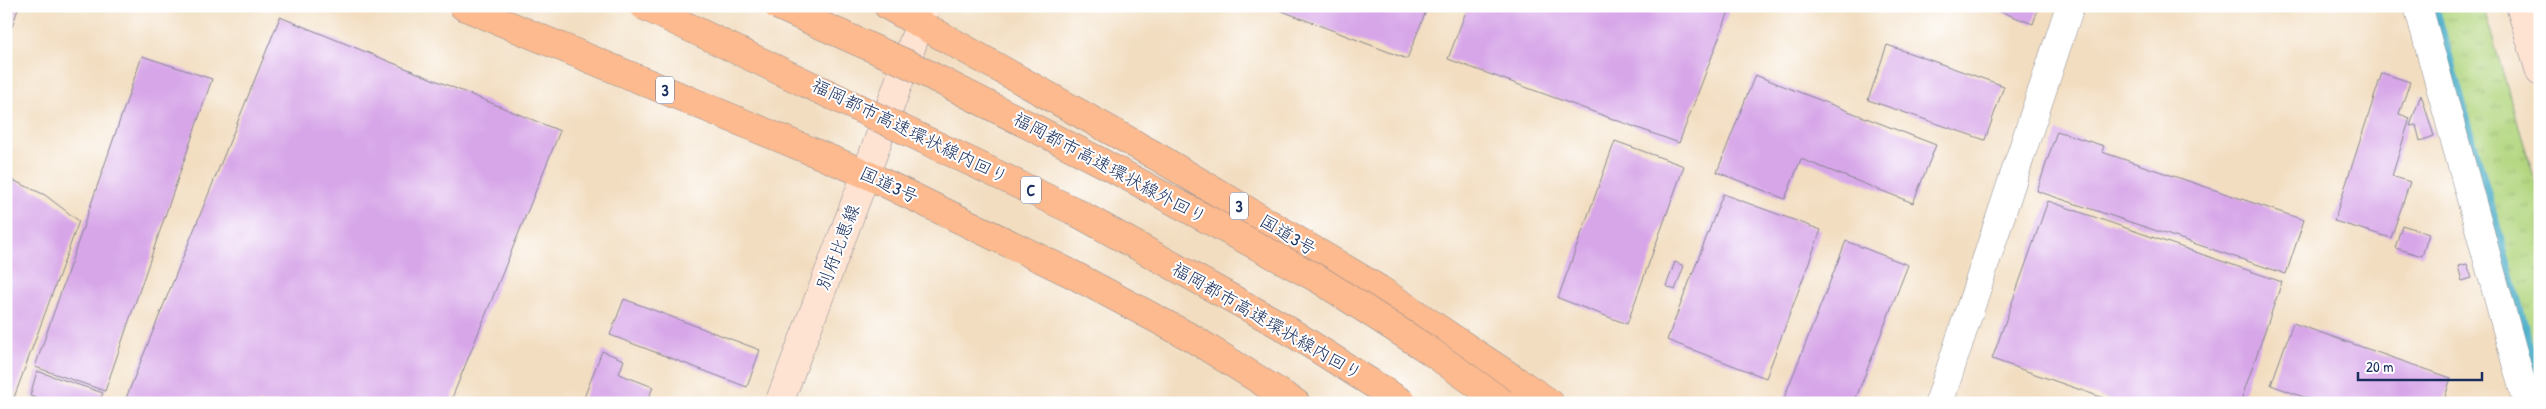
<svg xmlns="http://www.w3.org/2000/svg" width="2546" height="409" viewBox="0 0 2546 409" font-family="'Patrick Hand','Klee One',sans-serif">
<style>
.grass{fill:url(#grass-tufts);stroke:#66826e}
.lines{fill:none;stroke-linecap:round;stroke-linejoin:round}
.stream{stroke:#4aadc9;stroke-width:12}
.building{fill:#d7a6e8}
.street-casing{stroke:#86868f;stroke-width:29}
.secondary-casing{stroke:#86868f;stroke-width:29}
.highway-casing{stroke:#86868f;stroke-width:29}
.street{stroke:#fff;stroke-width:28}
.secondary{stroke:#fee3d2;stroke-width:28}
.highway{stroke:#fcba8e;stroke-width:28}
.highway-bridge-casing{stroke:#86868f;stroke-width:29;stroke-linecap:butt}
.highway-bridge{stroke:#fcba8e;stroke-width:28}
.labels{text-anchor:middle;stroke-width:4;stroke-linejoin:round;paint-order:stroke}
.shield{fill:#fff;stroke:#5f6d8e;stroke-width:1}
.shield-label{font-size:16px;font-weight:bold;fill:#1b2f5e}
.street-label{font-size:18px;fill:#1b2f5e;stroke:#fff}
</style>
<defs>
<pattern id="grass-tufts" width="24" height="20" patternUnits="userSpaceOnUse" patternTransform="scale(1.25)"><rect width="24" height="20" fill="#b2d67f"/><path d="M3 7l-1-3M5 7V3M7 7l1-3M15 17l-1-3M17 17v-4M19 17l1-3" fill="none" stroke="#98b870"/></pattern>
</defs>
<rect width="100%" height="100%" fill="#fff"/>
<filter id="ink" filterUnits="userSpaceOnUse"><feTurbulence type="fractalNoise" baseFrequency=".02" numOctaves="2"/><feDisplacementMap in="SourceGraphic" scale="10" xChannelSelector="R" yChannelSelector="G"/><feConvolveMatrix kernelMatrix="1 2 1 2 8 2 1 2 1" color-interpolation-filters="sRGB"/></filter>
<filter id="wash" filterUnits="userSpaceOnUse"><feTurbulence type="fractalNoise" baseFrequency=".0096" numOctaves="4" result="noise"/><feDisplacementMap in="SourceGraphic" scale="20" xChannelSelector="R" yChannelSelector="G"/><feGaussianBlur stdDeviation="1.12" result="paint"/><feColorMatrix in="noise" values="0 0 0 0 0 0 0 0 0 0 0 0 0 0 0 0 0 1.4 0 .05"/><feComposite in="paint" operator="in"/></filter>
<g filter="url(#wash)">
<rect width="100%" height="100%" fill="#f2ddc0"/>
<!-- grass -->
<path class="grass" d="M 2426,6 L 2483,6 L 2540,198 L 2540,403 Z"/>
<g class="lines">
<!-- stream -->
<path class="stream" d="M 2433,6 L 2540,388"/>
</g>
<g id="blocks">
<!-- building -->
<path class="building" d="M 6,6 L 19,6 L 12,27 L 6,25 Z
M 1269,6 L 1428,6 L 1407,59 Z
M 1468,6 L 1731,6 L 1679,143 L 1448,59 Z
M 1986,6 L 2039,6 L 2033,24 Z
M 280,17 L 560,131 L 450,403 L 124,403 Z
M 1887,45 L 2004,86 L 1985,140 L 1868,100 Z
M 142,56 L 212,79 L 105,391 L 35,367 Z
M 2382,73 L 2410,82 L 2399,114 L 2410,118 L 2392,176 L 2410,182 L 2391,238 L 2334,221 Z
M 1755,75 L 1936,145 L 1913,203 L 1801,159 L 1785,199 L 1717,172 Z
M 2421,94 L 2434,136 L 2420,141 L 2416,125 L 2410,126 Z
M 2057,131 L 2104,146 L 2102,152 L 2304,220 L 2286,274 L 2037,191 Z
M 1615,141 L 1684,166 L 1627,324 L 1558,298 Z
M 6,177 L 45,195 L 79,221 L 12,403 L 6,403 Z
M 1723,194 L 1821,230 L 1766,378 L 1667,340 Z
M 2048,201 L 2282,282 L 2240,403 L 2118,403 L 1992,359 Z
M 2402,225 L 2429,234 L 2422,256 L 2395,248 Z
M 1846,241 L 1908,265 L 1854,403 L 1782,403 Z
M 1675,262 L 1684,266 L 1675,290 L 1666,286 Z
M 2467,264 L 2472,278 L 2462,281 L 2458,266 Z
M 624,299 L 760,350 L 747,387 L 610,335 Z
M 2293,323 L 2451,378 L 2443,403 L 2320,403 L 2271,385 Z
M 602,351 L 624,360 L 619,374 L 653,387 L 647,403 L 582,403 Z
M 37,371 L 103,393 L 99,403 L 49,403 L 30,396 Z"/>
</g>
</g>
<g filter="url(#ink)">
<use href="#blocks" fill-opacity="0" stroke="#86868f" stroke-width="1"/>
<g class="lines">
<!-- street casing -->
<g class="street-casing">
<path id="street" d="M 2418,6 L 2527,403
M 1939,403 L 2070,6"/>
</g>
<!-- secondary casing -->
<g class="secondary-casing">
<path id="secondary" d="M 2520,6 L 2540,72
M 779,403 L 866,174 L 926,6"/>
</g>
<!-- highway casing -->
<g class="highway-casing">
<path id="highway" d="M 463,6 L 866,174 L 1072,274 L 1192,338 L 1296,403
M 888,6 L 1156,156 L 1379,289 L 1550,403"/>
</g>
<!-- street -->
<use href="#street" class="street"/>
<!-- secondary -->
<use href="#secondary" class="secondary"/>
<!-- highway -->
<use href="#highway" class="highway"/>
<!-- highway-bridge casing -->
<g class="highway-bridge-casing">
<path id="highway-bridge" d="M 644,6 L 1072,210 L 1280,325 L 1403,403
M 778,6 L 908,64 L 1099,161 L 1320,280 L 1427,349 L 1503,403"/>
</g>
<!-- highway-bridge -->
<use href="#highway-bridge" class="highway-bridge"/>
</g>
</g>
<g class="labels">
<!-- shield labels -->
<g class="shield">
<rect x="656" y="76.5" width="18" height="27" rx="4"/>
<rect x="1021" y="176.5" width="20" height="27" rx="4"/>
<rect x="1230" y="192.5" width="18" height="27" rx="4"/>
</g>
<g class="shield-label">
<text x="665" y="96">3</text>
<text x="1031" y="196">C</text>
<text x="1239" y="212">3</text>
</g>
<!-- street labels -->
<g class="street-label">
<text transform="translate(910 131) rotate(26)" y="6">福岡都市高速環状線内回り</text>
<text transform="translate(1110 168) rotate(28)" y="6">福岡都市高速環状線外回り</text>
<text transform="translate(889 185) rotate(25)" y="6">国道3号</text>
<text transform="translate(1288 235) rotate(31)" y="6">国道3号</text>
<text transform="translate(838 247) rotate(-69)" y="6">別府比恵線</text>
<text transform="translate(1267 321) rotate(30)" y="6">福岡都市高速環状線内回り</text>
</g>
</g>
<!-- margin -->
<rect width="2546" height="409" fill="none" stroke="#fff" stroke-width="25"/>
<!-- scale -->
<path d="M2358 372v8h124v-8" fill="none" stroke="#1b2f5e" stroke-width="2.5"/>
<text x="2366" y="372" font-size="15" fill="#1b2f5e" stroke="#ffffff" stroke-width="4" paint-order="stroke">20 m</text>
</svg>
